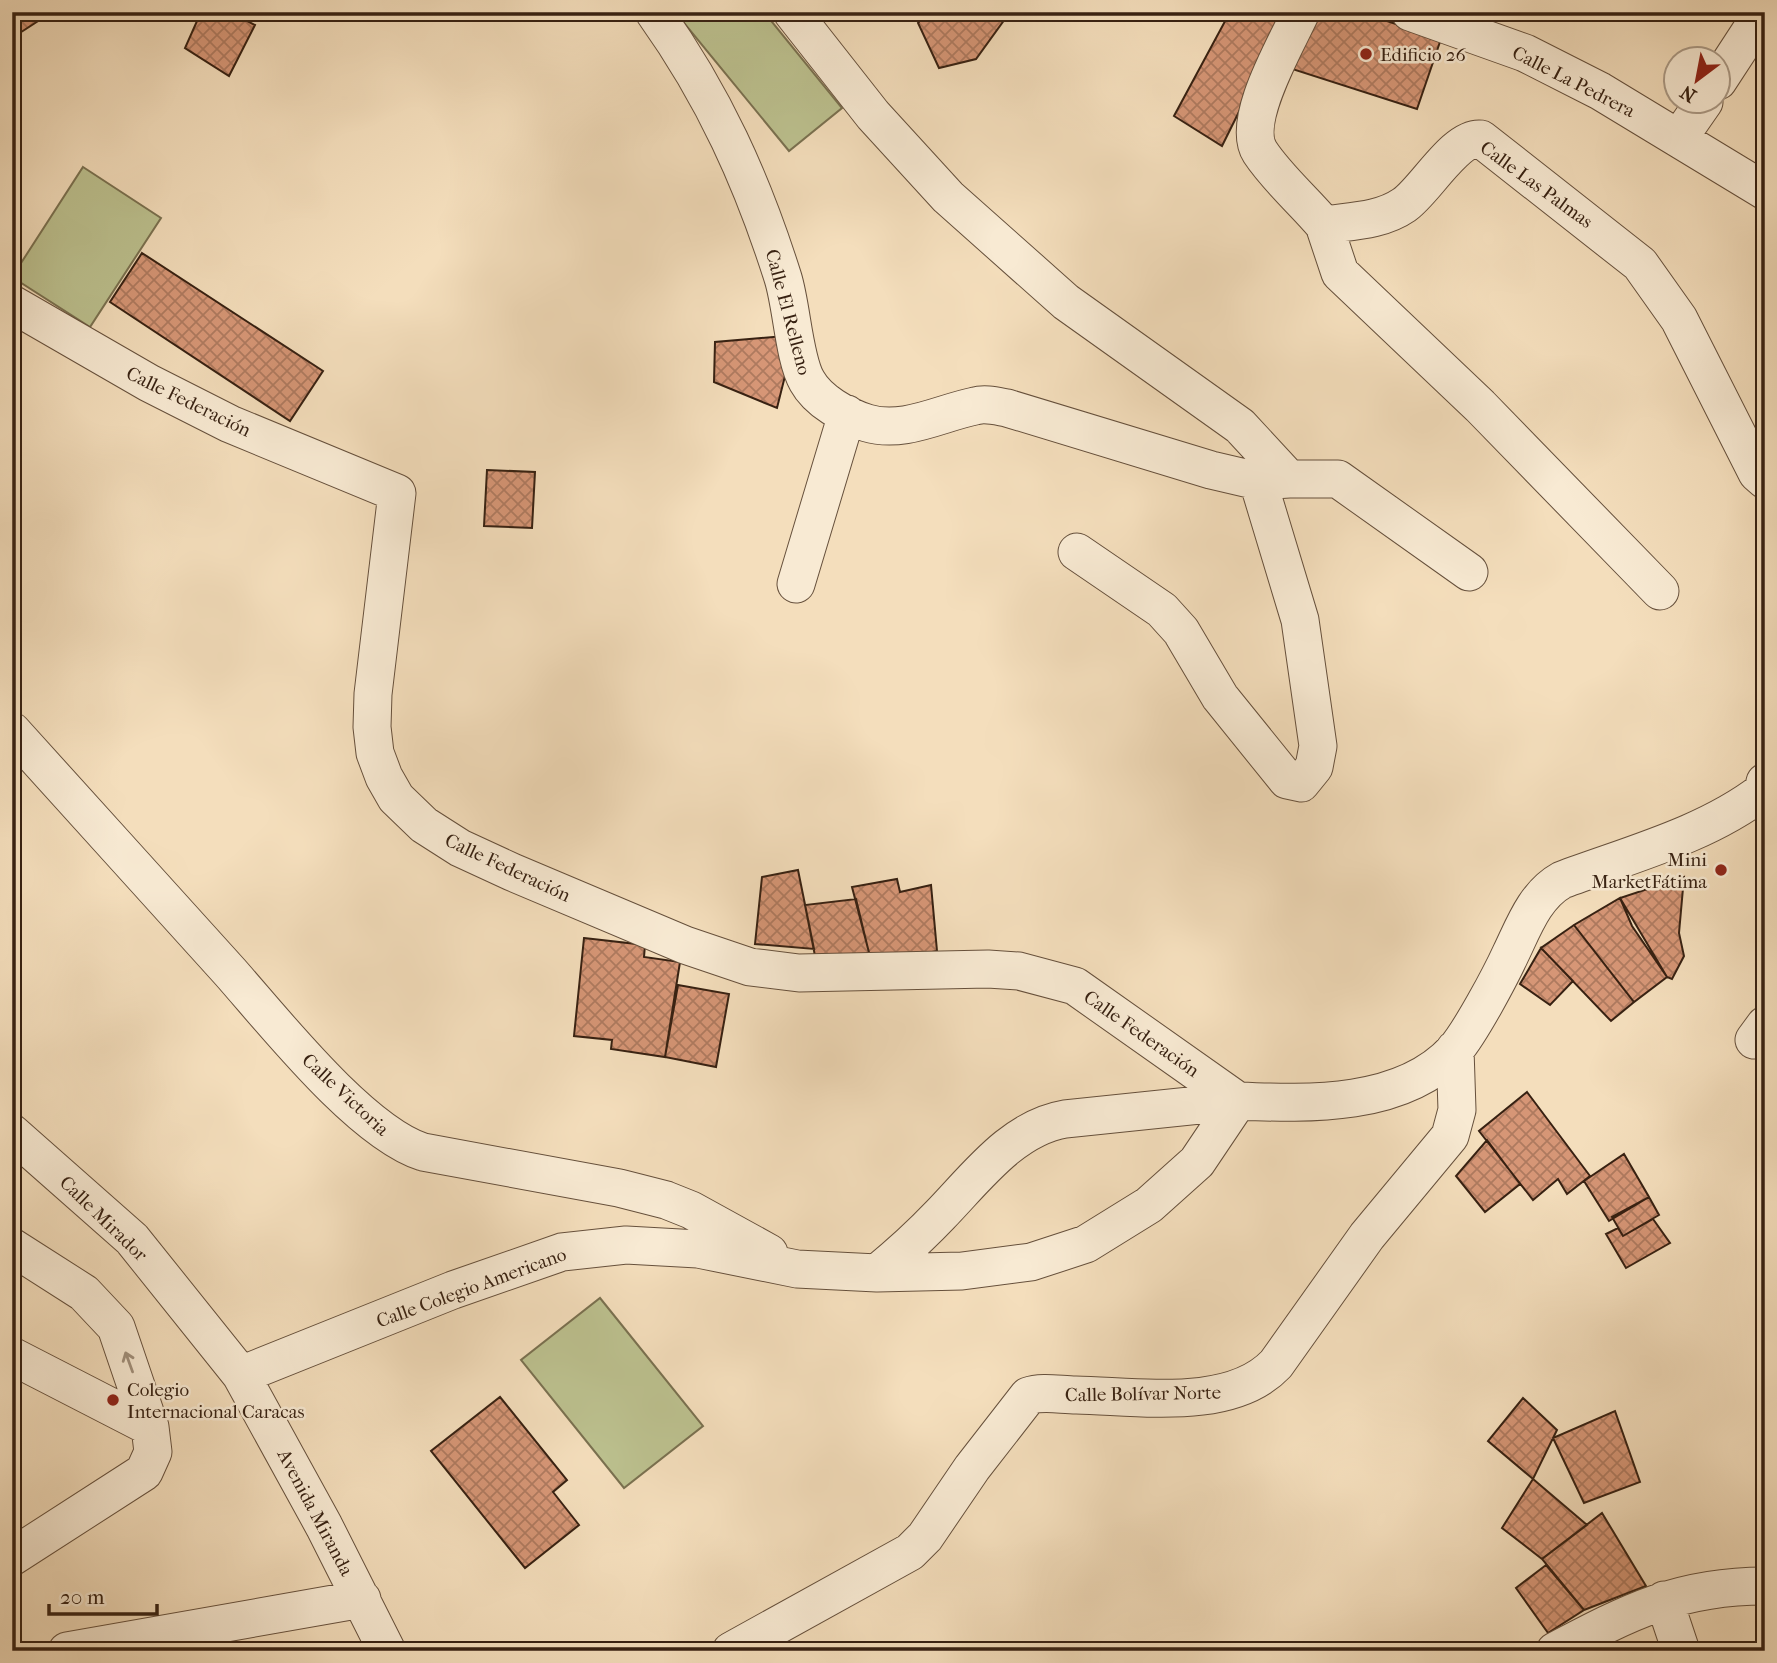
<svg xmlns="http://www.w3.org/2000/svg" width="1777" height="1663" viewBox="0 0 1777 1663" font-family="'IM FELL French Canon',serif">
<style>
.pitch{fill:#bcc18f;stroke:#7a7150;stroke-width:2}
.building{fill:url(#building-cross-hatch);stroke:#372112;stroke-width:2}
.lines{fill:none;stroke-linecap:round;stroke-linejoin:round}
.minor-casing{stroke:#66503c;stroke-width:39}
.minor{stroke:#f8ead3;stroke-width:37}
.oneway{stroke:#a1907c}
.poi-dot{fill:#8f2418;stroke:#f8ead3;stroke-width:2.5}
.labels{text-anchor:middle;stroke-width:5;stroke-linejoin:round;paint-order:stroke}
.poi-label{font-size:19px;fill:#372112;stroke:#f8ead3;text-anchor:start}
.street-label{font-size:19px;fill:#372112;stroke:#f8ead3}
</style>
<defs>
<pattern id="building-cross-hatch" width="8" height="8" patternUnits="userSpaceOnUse" patternTransform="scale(1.75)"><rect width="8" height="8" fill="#d69676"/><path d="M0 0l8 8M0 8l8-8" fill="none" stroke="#ae7a5f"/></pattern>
</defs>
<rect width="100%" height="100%" fill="#f4debc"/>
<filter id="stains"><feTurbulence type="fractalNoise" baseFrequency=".00286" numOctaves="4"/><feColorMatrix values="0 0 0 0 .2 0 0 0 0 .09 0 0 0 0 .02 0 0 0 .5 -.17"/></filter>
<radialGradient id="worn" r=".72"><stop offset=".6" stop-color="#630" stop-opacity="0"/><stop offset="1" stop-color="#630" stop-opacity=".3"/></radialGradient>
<!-- pitch -->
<path class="pitch" d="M 675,12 L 764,12 L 842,108 L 789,151 Z
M 83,167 L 161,218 L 90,327 L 12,277 Z
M 600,1298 L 703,1426 L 624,1488 L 521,1360 Z"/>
<!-- building -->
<path class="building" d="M 12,12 L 52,12 L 12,38 Z
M 201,12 L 230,12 L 255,25 L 229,76 L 185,48 Z
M 927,12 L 1010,12 L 976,59 L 939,68 L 918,23 Z
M 1230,12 L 1270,12 L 1280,29 L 1222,146 L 1174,116 Z
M 1313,12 L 1360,12 L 1441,39 L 1417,109 L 1289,68 Z
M 142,253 L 323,371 L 290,421 L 110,302 Z
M 784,336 L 787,368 L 777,408 L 714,382 L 715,342 Z
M 487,470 L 535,472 L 532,528 L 484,526 Z
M 798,870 L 814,949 L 755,944 L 762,877 Z
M 1684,877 L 1679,933 L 1684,956 L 1672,979 L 1667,977 L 1620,898 Z
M 897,879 L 900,892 L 931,885 L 937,951 L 872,964 L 852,887 Z
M 1620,898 L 1632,926 L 1667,977 L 1634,1002 L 1574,925 Z
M 856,899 L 870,957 L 816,961 L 805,905 Z
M 1574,925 L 1634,1002 L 1611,1021 L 1541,948 Z
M 584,938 L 645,945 L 644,957 L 680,962 L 665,1057 L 611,1049 L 612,1040 L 574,1036 Z
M 1541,948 L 1573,981 L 1550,1005 L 1520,984 Z
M 678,985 L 729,994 L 716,1067 L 665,1057 Z
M 1527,1092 L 1590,1176 L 1567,1194 L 1558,1179 L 1533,1200 L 1479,1131 Z
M 1487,1140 L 1520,1184 L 1485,1212 L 1456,1176 Z
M 1624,1154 L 1649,1197 L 1609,1221 L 1584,1181 Z
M 1649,1197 L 1659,1215 L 1623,1236 L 1612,1217 Z
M 1653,1219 L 1670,1243 L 1626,1268 L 1606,1234 L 1618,1228 L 1623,1236 Z
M 500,1397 L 567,1480 L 553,1492 L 579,1525 L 525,1568 L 431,1451 Z
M 1523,1398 L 1557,1430 L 1533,1479 L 1488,1441 Z
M 1615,1411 L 1640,1482 L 1584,1503 L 1553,1438 Z
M 1533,1479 L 1587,1525 L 1542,1559 L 1502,1528 Z
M 1602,1513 L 1646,1586 L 1584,1610 L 1542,1559 Z
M 1546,1565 L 1584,1610 L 1548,1633 L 1516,1588 Z"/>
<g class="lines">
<!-- minor casing -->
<g class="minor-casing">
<path id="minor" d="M 654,12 C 714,96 752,180 783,278 C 792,307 794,359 807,381 C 818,401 845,416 867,423 C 904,434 940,413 975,406 C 985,403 996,406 1007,408 L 1211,470 L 1258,481 L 1289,479
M 792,12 L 873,115 L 948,197 L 1066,302 L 1240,426 L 1289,479 L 1338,479 L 1469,572
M 1301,12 C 1287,43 1240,121 1260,152 C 1277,178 1304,201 1324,225 C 1351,221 1381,221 1404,205 C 1425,191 1455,136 1481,139 L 1640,264 L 1679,319 L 1757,473 L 1765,480
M 1410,12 L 1525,53 L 1600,91 L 1765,191
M 1718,81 L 1763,12
M 1679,138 L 1704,102
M 1324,225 L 1340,273 L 1480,406 L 1660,591
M 12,304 L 149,383 L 230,424 L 397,493 L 373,694 L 372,727 L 375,753 L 384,777 L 396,798 L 424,825 L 460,848 L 512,872 L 685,945 L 750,967 L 799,973 L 988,969 L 1019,971 L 1075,986 L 1238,1101
M 1077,552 L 1162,610 L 1181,631 L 1220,697 L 1287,780 L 1301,783 L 1314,767 L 1318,746 L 1300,620 L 1258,481
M 796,584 L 847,414
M 12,731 C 85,811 157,892 230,972 C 275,1023 361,1132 423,1152 L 619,1188 L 666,1200 L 691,1210 L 769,1253
M 1754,1040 L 1765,1025
M 12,1133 L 132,1239 L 241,1375 L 324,1526 L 387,1651
M 12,1247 L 84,1293 L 116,1327 L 150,1427 L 153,1452 L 144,1472 L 12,1557
M 877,1273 C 899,1255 920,1236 940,1215 C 976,1178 1012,1128 1065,1119 L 1238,1101
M 12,1356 L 150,1427
M 241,1375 L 453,1290 L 562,1252 L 626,1245 L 698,1249 L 797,1269 L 877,1273 L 962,1271 L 1031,1262 L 1086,1244 L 1149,1205 L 1197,1162 L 1238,1101 C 1309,1104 1403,1107 1455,1050 C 1471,1031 1500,977 1511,953 C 1524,926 1535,895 1562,880 C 1629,855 1706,835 1763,791 L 1765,782
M 1664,1600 L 1681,1651
M 67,1651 L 362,1599
M 731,1651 L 910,1552 L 925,1537 L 972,1468 L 1028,1396 C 1042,1391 1061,1395 1076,1395 C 1137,1396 1231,1412 1276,1364 L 1367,1236 L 1450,1136 L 1457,1110 L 1455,1049
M 1555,1651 C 1629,1612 1679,1586 1765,1586"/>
</g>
<!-- minor -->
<use href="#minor" class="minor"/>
</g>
<!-- one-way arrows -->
<defs><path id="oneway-shaft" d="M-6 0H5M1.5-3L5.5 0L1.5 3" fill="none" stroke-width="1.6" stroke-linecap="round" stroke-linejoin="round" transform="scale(1.75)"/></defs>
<use class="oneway" href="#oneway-shaft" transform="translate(129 1362) rotate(-110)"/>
<!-- markers -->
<g class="poi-dot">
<circle cx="1366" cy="54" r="7"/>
<circle cx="1721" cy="870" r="7"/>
<circle cx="113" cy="1400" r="7"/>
</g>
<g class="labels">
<!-- poi labels -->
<g class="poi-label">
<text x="1380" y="61">Edificio 26</text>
<text x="1707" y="866" text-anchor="end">Mini<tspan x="1707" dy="22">MarketFátima</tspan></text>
<text x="127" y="1396">Colegio<tspan x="127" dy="22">Internacional Caracas</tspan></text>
</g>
<!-- street labels -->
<g class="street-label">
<text transform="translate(1574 81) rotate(27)" y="7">Calle La Pedrera</text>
<text transform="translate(1537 184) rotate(36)" y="7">Calle Las Palmas</text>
<text transform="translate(789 312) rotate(75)" y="7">Calle El Relleno</text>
<text transform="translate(189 401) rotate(26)" y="7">Calle Federación</text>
<text transform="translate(508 867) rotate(25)" y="7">Calle Federación</text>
<text transform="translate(1142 1033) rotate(35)" y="7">Calle Federación</text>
<text transform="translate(346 1094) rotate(43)" y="7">Calle Victoria</text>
<text transform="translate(104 1218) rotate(44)" y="7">Calle Mirador</text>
<text transform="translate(471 1287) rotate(-20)" y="7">Calle Colegio Americano</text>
<text transform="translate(1143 1393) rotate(-1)" y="7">Calle Bolívar Norte</text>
<text transform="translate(316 1512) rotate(62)" y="7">Avenida Miranda</text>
</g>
</g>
<!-- margin -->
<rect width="1777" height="1663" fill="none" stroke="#f4debc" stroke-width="42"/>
<rect x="14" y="14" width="1749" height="1635" fill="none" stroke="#372112" stroke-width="3.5"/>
<rect x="21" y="21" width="1735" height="1621" fill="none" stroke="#372112" stroke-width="2"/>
<!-- north arrow -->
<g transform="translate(1697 80) rotate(212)"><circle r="33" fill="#f8ead3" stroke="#ab9a86" stroke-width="2"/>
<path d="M0-5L12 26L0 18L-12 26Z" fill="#8f2418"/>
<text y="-10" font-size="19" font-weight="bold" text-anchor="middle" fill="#372112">N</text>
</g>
<!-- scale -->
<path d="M49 1604v10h108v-10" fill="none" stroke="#372112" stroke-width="3.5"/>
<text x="60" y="1604" font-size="21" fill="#372112" stroke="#f8ead3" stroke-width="5" paint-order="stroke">20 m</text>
<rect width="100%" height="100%" filter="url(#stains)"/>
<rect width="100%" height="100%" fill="url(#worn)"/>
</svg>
